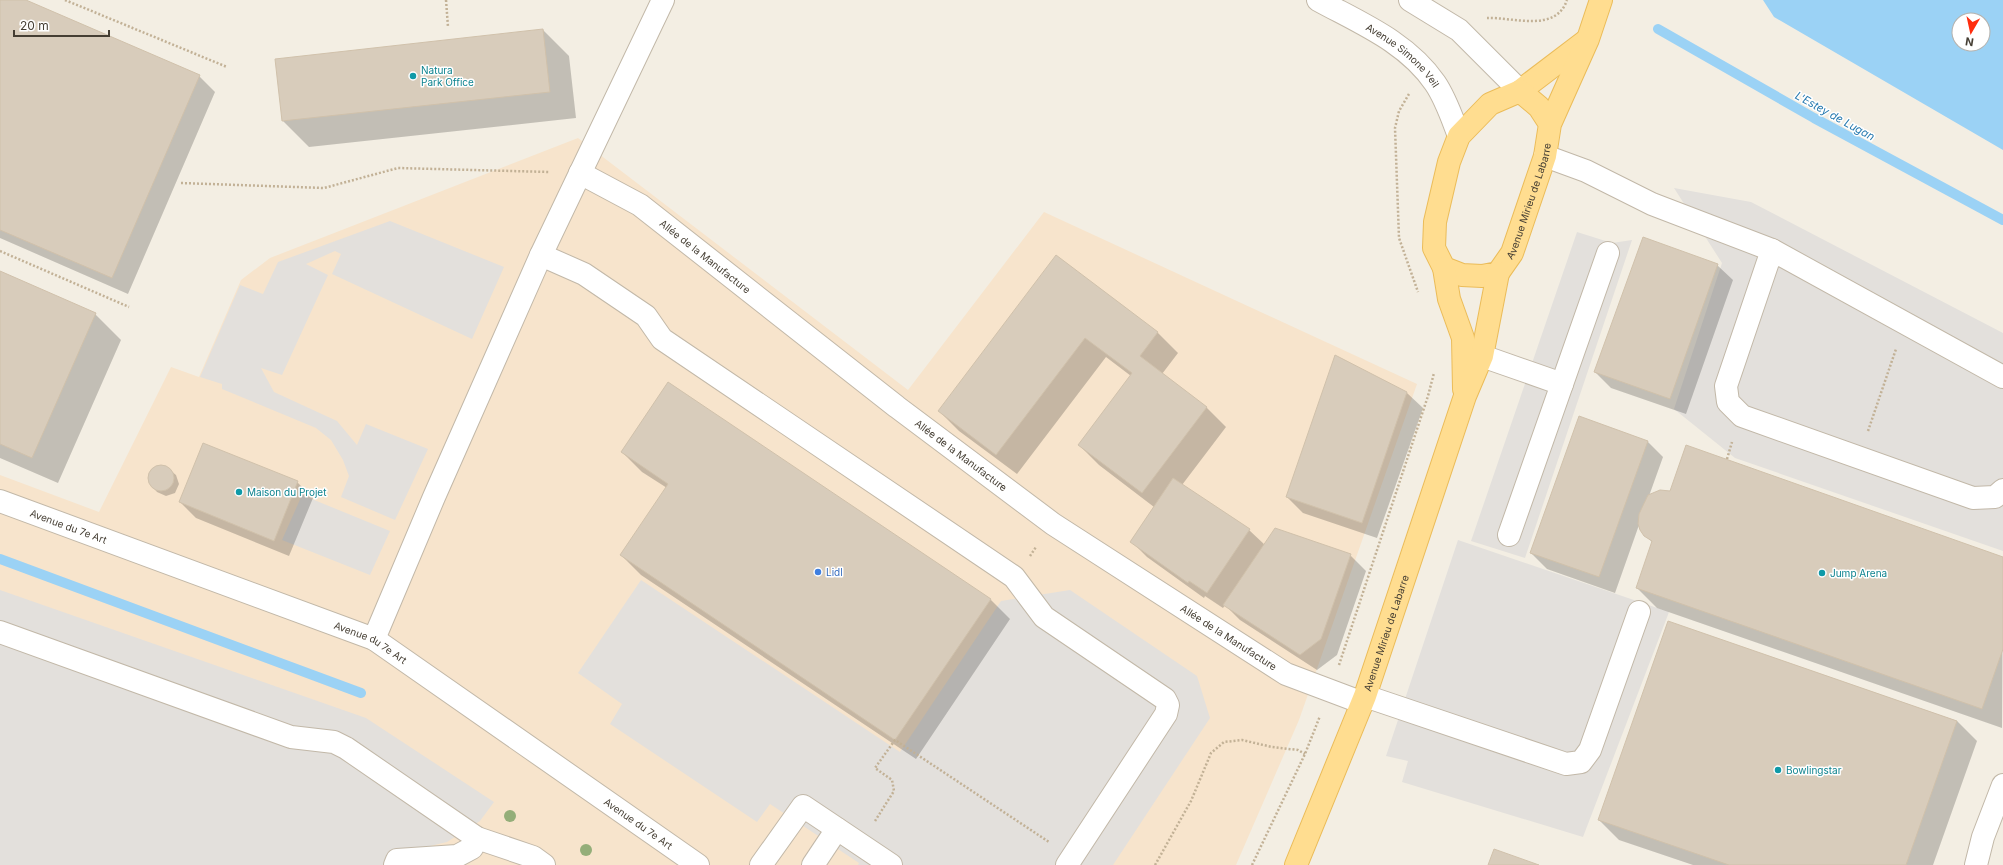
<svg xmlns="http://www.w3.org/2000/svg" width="2003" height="865" viewBox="0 0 2003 865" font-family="Inter,sans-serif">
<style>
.commercial{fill:#f7e4cc}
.parking{fill:#e3e0dc}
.water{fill:#9bd2f5;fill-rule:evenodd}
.shadow{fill:#0003}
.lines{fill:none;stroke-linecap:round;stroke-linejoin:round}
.stream{stroke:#9bd2f5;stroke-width:10}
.building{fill:#d8ccbb;stroke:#d0c1ab}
.minor-casing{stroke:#c2b8a8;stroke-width:24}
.major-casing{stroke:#ebbc59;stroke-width:24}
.path{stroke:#c2b196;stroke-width:2.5;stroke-dasharray:2 2;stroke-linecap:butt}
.minor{stroke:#fff;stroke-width:22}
.major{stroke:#ffdd90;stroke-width:22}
.tree{fill:#94ae79}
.culture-dot{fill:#0f9aa8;stroke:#fff;stroke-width:1.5}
.shop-dot{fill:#3f7fe0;stroke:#fff;stroke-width:1.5}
.labels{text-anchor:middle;stroke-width:3;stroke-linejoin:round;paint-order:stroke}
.street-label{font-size:10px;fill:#453e33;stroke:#fff}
.culture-label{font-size:10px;fill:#0d838f;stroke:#fff;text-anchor:start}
.shop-label{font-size:10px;fill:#366cbe;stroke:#fff;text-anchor:start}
.water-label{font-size:11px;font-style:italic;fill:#2579af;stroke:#fff}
</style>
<rect width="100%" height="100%" fill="#f3eee3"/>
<!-- commercial -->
<path class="commercial" d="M 578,138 L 908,390 L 1044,212 L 1417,384 L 1299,720 L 1236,865 L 0,865 L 0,475 L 99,512 L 171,367 L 199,377 L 241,280 L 270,258 Z"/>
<!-- parking -->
<path class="parking" d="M 1674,188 L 1751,202 L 2003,333 L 2003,551 L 1735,458 L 1674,409 L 1722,263 Z
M 390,221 L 504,267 L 472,339 L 332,274 L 341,254 L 335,251 L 306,264 L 328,275 L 282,375 L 261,368 L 274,392 L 337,421 L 357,445 L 366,424 L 428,449 L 395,520 L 341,497 L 349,476 L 343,460 L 331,440 L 316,428 L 222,389 L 222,384 L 200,377 L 240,285 L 263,294 L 278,262 Z
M 1577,232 L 1612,243 L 1632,240 L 1525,558 L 1471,541 Z
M 302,495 L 390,531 L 370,575 L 282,540 Z
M 1458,540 L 1669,612 L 1583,837 L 1402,782 L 1408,761 L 1386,756 Z
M 641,580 L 900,752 L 1001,601 L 1070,590 L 1197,676 L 1210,718 L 1113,865 L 858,865 L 859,863 L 770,804 L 757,822 L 610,724 L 622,704 L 578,673 Z
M 0,590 L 366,718 L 494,802 L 480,821 L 447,842 L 409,851 L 394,865 L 0,865 Z"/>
<!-- water -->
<path class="water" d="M 1763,0 L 2003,0 L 2003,150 L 1774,17 ZM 1959,20 L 1983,20 L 1983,44 L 1959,44 Z"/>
<!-- shadow -->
<path class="shadow" d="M 0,0 L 23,0 L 199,76 L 215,92 L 128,294 L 0,238 Z
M 543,30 L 569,56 L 576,118 L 309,147 L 283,121 Z
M 1057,257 L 1158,333 L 1178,353 L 1162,374 L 1206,407 L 1226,427 L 1182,485 L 1249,530 L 1265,545 L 1350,555 L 1366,571 L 1337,655 L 1317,670 L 1240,620 L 1225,605 L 1223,608 L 1205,596 L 1204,598 L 1147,557 L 1131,541 L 1154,507 L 1099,465 L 1079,445 L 1131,376 L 1106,357 L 1017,474 L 959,431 L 939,411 Z
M 1717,265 L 1733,280 L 1686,414 L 1611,388 L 1595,372 Z
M 0,272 L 95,314 L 121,340 L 58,483 L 0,458 Z
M 1407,393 L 1423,408 L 1377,538 L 1303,513 L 1287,497 Z
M 1647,441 L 1663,457 L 1649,496 L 2003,558 L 2002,728 L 1657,608 L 1637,588 L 1653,543 L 1645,535 L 1639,525 L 1615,593 L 1547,569 L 1531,553 Z
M 622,452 L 990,599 L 1010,619 L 916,759 L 641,575 L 621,555 L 667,488 L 642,472 Z
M 161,466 L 170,470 L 176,475 L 179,484 L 175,493 L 166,496 L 157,492 L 152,486 L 149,477 L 152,469 Z
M 297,482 L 313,498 L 289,556 L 196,518 L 180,502 Z
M 1669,622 L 1957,721 L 1977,741 L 1933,865 L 1693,865 L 1619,840 L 1599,820 Z"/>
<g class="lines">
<!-- stream -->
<path class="stream" d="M 1658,29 L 1814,118 L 2003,220
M 0,559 L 361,693"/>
</g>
<!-- building -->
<path class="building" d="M 0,0 L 26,0 L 200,75 L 112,278 L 0,230 Z
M 543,29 L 550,92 L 282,121 L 275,59 Z
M 1643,237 L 1718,264 L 1670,399 L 1594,372 Z
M 1056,255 L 1158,332 L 1140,356 L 1207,407 L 1142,493 L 1078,445 L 1132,373 L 1085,338 L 996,455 L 938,411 Z
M 0,271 L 96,313 L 32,458 L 0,444 Z
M 1335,355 L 1407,392 L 1362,523 L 1286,497 Z
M 668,382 L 991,599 L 895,740 L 620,555 L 668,484 L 621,452 Z
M 1579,416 L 1648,441 L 1599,577 L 1530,553 Z
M 203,443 L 298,481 L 274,541 L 179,502 Z
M 1686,445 L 2003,557 L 2003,649 L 1982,709 L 1636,588 L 1652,541 L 1644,536 L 1640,530 L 1638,524 L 1639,514 L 1648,495 L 1660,490 L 1670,491 Z
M148 478a13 13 0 1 1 26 0a13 13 0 1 1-26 0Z
M 1173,478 L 1250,529 L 1207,593 L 1189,581 L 1188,583 L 1130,542 Z
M 1275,528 L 1351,554 L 1321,639 L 1300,655 L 1223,605 Z
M 1668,621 L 1957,721 L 1906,865 L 1729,865 L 1598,820 Z
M 1494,849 L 1539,865 L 1488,865 Z"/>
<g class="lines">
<!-- minor casing -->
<g class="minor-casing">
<g id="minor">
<path id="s1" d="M 1318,0 C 1360,23 1407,42 1435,83 C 1446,99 1452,118 1459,136"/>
<path d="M 1410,0 L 1459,30 L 1520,91"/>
<path d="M 1545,156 L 1586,171 L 1652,204 L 1772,250"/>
<path id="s2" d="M 580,173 L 640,205 L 897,407 L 1053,524 L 1286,674 L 1363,703"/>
<path d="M 541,255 L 584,274 L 646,316 L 662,339 L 1014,577 L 1044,617 L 1165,699 L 1168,705 L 1166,714 L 1067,865"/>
<path d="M 1482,356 L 1562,384"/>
<path d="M 2003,377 L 1772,250 L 1726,386 L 1728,402 L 1742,416 L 1973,498 L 1995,497 L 2003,490"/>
<path id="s3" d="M 0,501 L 374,639 L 698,865"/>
<path d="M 1509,535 L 1608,253"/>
<path d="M 0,632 L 291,737 L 334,742 L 346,748 L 477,838 L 533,857 L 544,865"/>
<path d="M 374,639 L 434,497 L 541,255 L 663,0"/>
<path d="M 1365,696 L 1566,764 L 1581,762 L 1590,750 L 1639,612"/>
<path d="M 395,865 L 397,860 L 457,856 L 472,848 L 477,838"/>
<path d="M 761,865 L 803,806 L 891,865"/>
<path d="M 813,865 L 837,829"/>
<path d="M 1976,865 L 1983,837 L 2003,785"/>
</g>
</g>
<!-- major casing -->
<g class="major-casing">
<g id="major">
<path d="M 1520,91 L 1587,40"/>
<path id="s4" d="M 1550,124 L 1539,107 L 1520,91 L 1490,104 L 1459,136 L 1449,162 L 1435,222 L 1434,248 L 1444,268 L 1462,275 L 1482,276 L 1498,273 L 1512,253 L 1545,156 L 1550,124 L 1588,39 L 1601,0"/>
<path d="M 1444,268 L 1449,299 L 1463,338 L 1464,389"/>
<path id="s5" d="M 1296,865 L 1365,696 L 1465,396 L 1482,356 L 1498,273"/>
</g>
</g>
<!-- path -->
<path class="path" d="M 65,0 L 227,67
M 446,0 L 448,27
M 1487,18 C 1513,17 1556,33 1567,0
M 1409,94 L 1399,111 L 1395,128 L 1399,238 L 1418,292
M 181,183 L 324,188 L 398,168 L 549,172
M 0,251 L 129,307
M 1868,431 L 1896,349
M 1727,459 L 1732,442
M 1030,556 L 1036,547
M 1339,665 L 1428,396 L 1434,373
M 875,821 L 894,791 L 892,780 L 875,768 L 895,740 L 1049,842
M 1155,865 L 1191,801 L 1211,753 L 1224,742 L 1242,740 L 1272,747 L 1298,750 L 1305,754
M 1252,865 L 1305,754 L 1320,716"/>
<!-- minor -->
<use href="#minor" class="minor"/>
<!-- major -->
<use href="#major" class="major"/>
</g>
<!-- trees -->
<g class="tree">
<circle cx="510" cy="816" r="6"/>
<circle cx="586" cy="850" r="6"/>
</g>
<!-- markers -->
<g class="culture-dot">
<circle cx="413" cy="76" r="4"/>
<circle cx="239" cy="492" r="4"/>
<circle cx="1822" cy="573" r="4"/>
<circle cx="1778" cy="770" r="4"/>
</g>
<circle class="shop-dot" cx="818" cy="572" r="4"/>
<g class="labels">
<!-- street labels -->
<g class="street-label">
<text dy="4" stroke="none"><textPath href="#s1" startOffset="102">Avenue Simone Veil</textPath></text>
<text dy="4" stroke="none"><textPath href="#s4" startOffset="395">Avenue Mirieu de Labarre</textPath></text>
<text dy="4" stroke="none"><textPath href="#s2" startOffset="151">Allée de la Manufacture</textPath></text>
<text dy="4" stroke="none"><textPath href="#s2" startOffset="475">Allée de la Manufacture</textPath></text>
<text dy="4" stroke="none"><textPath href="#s3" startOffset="73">Avenue du 7e Art</textPath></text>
<text dy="4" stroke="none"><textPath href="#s5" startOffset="249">Avenue Mirieu de Labarre</textPath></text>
<text dy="4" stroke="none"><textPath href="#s2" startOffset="799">Allée de la Manufacture</textPath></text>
<text dy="4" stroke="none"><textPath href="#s3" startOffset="397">Avenue du 7e Art</textPath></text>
<text dy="4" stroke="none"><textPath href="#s3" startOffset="721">Avenue du 7e Art</textPath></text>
</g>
<!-- culture labels -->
<g class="culture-label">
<text x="421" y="74">Natura<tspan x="421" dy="12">Park Office</tspan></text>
<text x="247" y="496">Maison du Projet</text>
<text x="1830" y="577">Jump Arena</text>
<text x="1786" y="774">Bowlingstar</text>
</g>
<!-- shop labels -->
<g class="shop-label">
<text x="826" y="576">Lidl</text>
</g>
<!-- water labels -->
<g class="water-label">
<text transform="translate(1835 116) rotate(29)" y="4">L'Estey de Lugan</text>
</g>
</g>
<!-- north arrow -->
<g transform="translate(1971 32) rotate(189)"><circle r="19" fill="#ffffff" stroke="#b5b2ad"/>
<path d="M0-3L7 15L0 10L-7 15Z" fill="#ff2d0e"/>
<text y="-6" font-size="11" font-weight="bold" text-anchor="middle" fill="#453e33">N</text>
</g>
<!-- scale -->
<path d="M14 30v6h95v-6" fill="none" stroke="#453e33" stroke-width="2"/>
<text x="20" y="30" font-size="12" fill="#453e33" stroke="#ffffff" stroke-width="3" paint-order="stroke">20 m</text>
</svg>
